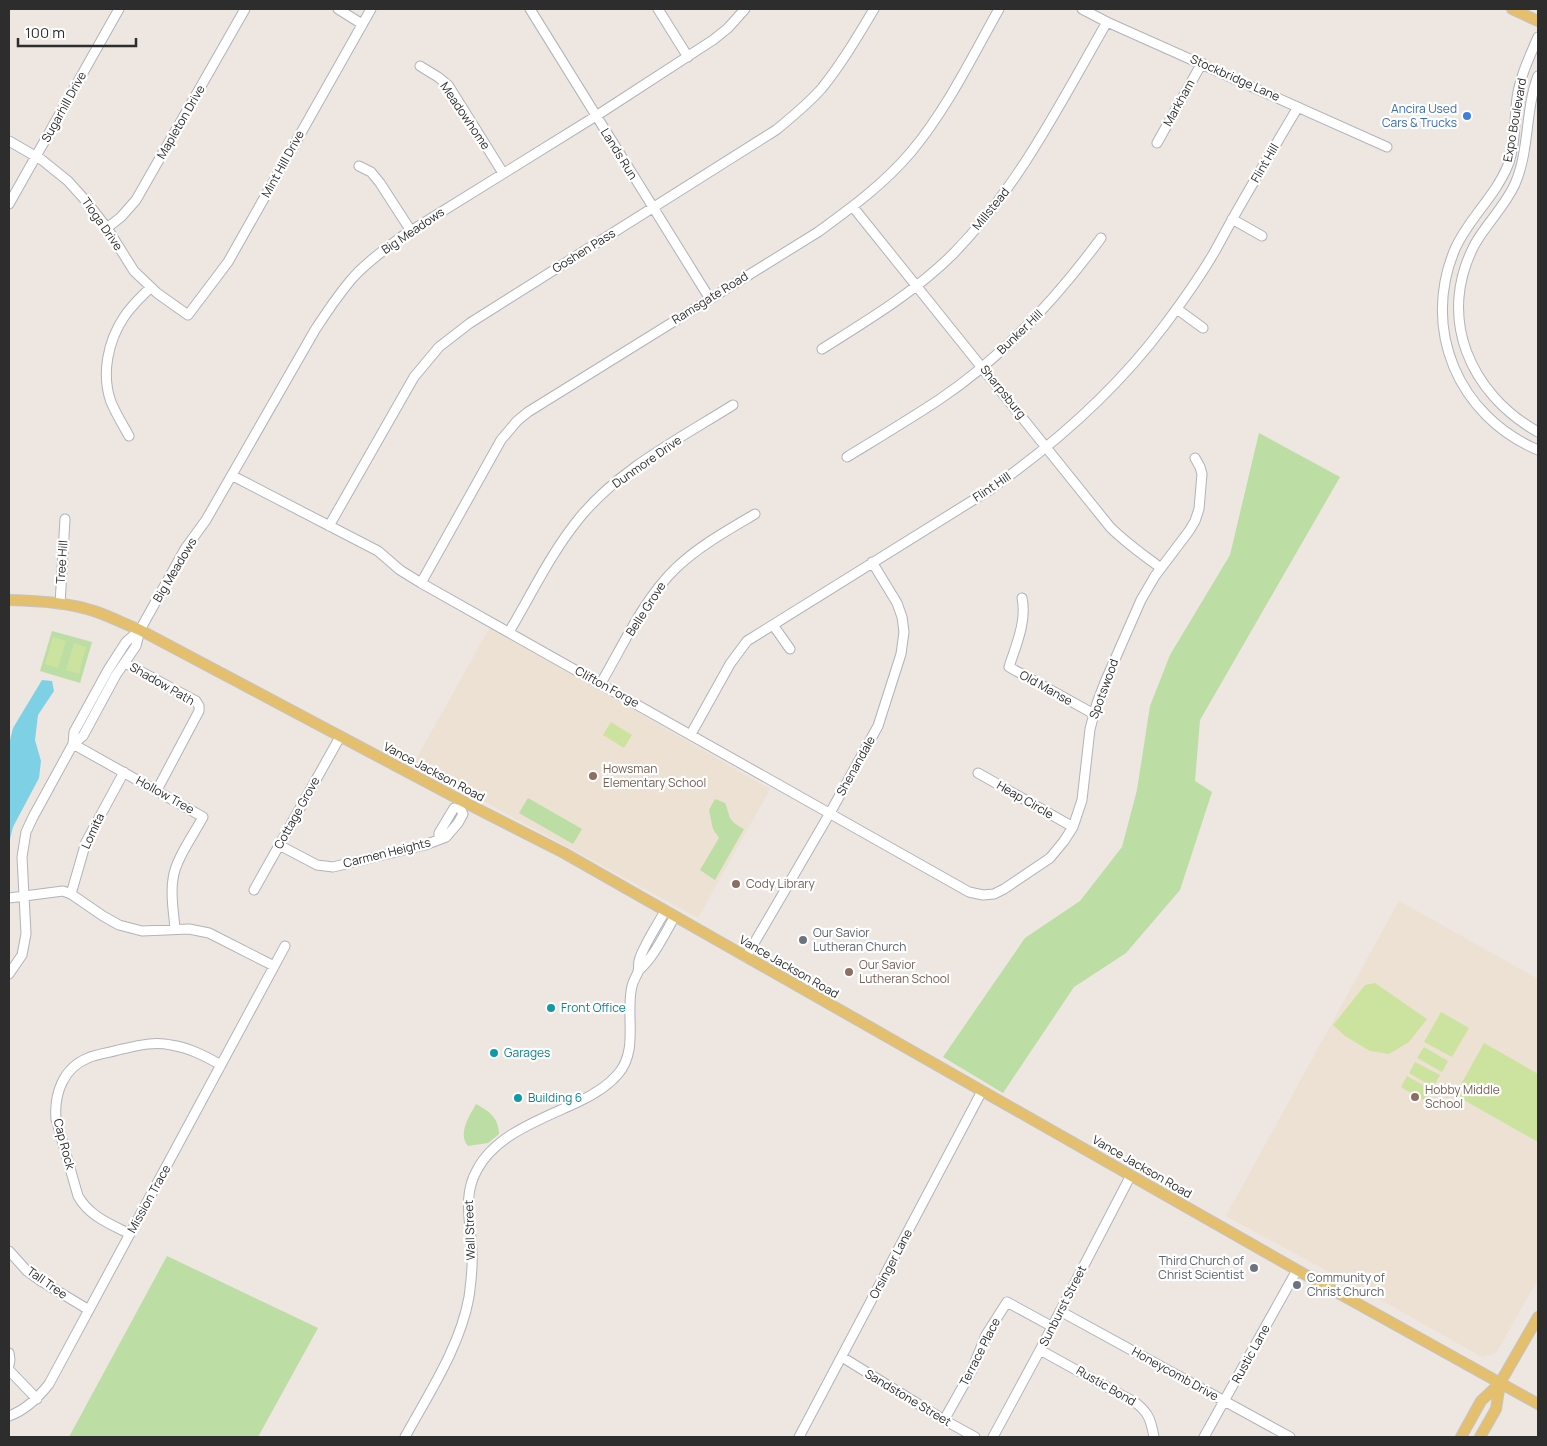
<svg xmlns="http://www.w3.org/2000/svg" width="1547" height="1446" viewBox="0 0 1547 1446" font-family="Manrope,sans-serif">
<style>
.education{fill:#ece1d2}
.green{fill:#bcdda3}
.pitch{fill:#cce3a0}
.water{fill:#7ed1e4}
.lines{fill:none;stroke-linecap:round;stroke-linejoin:round}
.minor-casing{stroke:#b1b3bb;stroke-width:11}
.major-casing{stroke:#c4c4c4;stroke-width:12}
.minor{stroke:#fff;stroke-width:9}
.major{stroke:#e4bf6e;stroke-width:10}
.shop-dot{fill:#3f7fe0;stroke:#fff;stroke-width:2}
.education-dot{fill:#8d6e63;stroke:#fff;stroke-width:2}
.worship-dot{fill:#6b7280;stroke:#fff;stroke-width:2}
.culture-dot{fill:#0f9aa8;stroke:#fff;stroke-width:2}
.labels{text-anchor:middle;stroke-width:4.5;stroke-linejoin:round;paint-order:stroke}
.street-label{font-size:12px;fill:#2d2d2d;stroke:#fff}
.shop-label{font-size:12px;fill:#366cbe;stroke:#fff;text-anchor:end}
.education-label{font-size:12px;fill:#785e54;stroke:#fff;text-anchor:start}
.worship-label{font-size:12px;fill:#5b616d;stroke:#fff;text-anchor:start}
.culture-label{font-size:12px;fill:#0d838f;stroke:#fff;text-anchor:start}
</style>
<rect width="100%" height="100%" fill="#ede6e1"/>
<!-- education -->
<path class="education" d="M 490,627 L 770,789 L 698,918 L 414,763 Z
M 1399,901 L 1538,979 L 1538,1279 L 1496,1353 L 1482,1357 L 1383,1301 L 1226,1216 Z"/>
<!-- green -->
<path class="green" d="M 1259,433 L 1340,477 L 1200,720 L 1195,781 L 1212,792 L 1180,890 L 1126,953 L 1074,987 L 1003,1093 L 943,1057 L 1025,938 L 1080,901 L 1122,847 L 1137,790 L 1150,706 L 1170,655 L 1230,555 Z
M 52,631 L 92,642 L 80,683 L 40,671 Z
M 528,798 L 582,829 L 573,844 L 519,813 Z
M 715,799 L 725,803 C 731,818 727,820 744,829 L 715,880 L 700,870 L 719,838 L 713,829 L 709,810 Z
M 476,1104 C 489,1111 499,1118 499,1134 L 488,1143 L 468,1146 C 457,1134 470,1115 476,1104 Z
M 167,1256 L 318,1328 L 258,1437 L 69,1437 Z"/>
<!-- pitch -->
<path class="pitch" d="M 53,637 L 66,641 L 58,668 L 45,664 Z
M 74,643 L 86,647 L 79,674 L 66,670 Z
M 611,722 L 632,735 L 624,748 L 603,735 Z
M 1375,983 L 1427,1019 L 1409,1042 L 1389,1054 L 1370,1051 L 1345,1036 L 1333,1025 L 1365,985 Z
M 1441,1012 L 1469,1028 L 1452,1057 L 1424,1042 Z
M 1484,1043 L 1538,1074 L 1538,1142 L 1455,1095 Z
M 1424,1047 L 1448,1061 L 1442,1072 L 1417,1058 Z
M 1415,1062 L 1440,1075 L 1433,1087 L 1409,1073 Z
M 1407,1076 L 1432,1090 L 1425,1101 L 1401,1087 Z"/>
<!-- water -->
<path class="water" d="M 42,680 L 52,681 L 54,691 L 38,715 L 35,740 L 41,761 L 39,778 L 13,827 L 9,843 L 9,744 L 13,728 Z"/>
<g class="lines">
<!-- minor casing -->
<g class="minor-casing">
<path id="minor" d="M 338,9 L 362,24
M 530,9 L 710,299
M 658,9 L 688,57
M 1082,9 L 1107,22 L 1387,147
M 1538,37 C 1530,56 1520,76 1517,98 C 1514,120 1516,144 1508,165 C 1495,197 1468,219 1455,249 C 1421,329 1458,416 1538,450
M 420,66 L 438,77 L 448,85 L 503,173
M 1538,76 C 1525,109 1530,149 1515,184 C 1505,206 1487,223 1475,244 C 1436,317 1470,394 1538,432
M 9,141 L 42,160 L 68,181 L 86,201 L 107,228 L 134,271 L 157,293 L 188,315 L 228,262 L 371,9
M 1157,143 L 1202,63
M 359,166 L 371,172 L 380,183 L 411,231
M 9,204 L 119,9
M 853,207 L 1110,527 C 1126,543 1143,555 1161,568
M 1232,219 L 1262,236
M 107,228 L 121,217 L 136,200 L 245,9
M 1177,309 L 1203,328
M 822,349 C 868,320 915,292 954,253 C 1019,186 1061,102 1107,22
M 129,436 C 123,425 116,414 111,402 C 101,374 108,341 124,317 C 131,306 141,297 150,288
M 847,457 C 878,438 910,419 940,399 C 1004,356 1056,299 1101,238
M 233,476 L 378,551 L 400,570 L 421,583 L 969,892 L 983,895 L 994,894 L 1004,889 L 1050,858 L 1064,841 L 1073,827 L 1082,800 L 1090,729 L 1097,703 L 1105,682 L 1141,600 L 1155,576 L 1189,531 L 1195,521 L 1199,509 L 1202,474 L 1200,467 L 1195,458
M 329,526 L 414,377 L 439,347 L 470,323 L 776,130 C 792,117 808,104 822,88 C 842,63 858,36 874,9
M 421,583 L 501,440 L 517,421 L 528,412 L 818,232 C 851,208 884,184 911,152 C 947,109 972,57 999,9
M 1022,598 C 1027,621 1016,645 1009,667 L 1094,714
M 60,604 L 65,519
M 773,625 L 790,649
M 509,632 C 531,595 550,555 577,521 C 616,471 679,439 733,405
M 125,663 L 196,701 L 199,706 L 199,711 L 157,790
M 601,683 C 624,644 643,600 676,568 C 699,546 728,530 755,514
M 691,734 L 730,664 L 747,641 L 991,489 C 1056,443 1116,390 1164,326 C 1182,302 1200,277 1215,251 C 1221,240 1227,229 1233,218 C 1254,181 1276,144 1298,107
M 73,744 L 83,736 L 116,675 L 136,646 L 140,630 L 185,549 L 206,520 L 315,330 C 326,313 337,297 350,281 C 364,264 383,251 401,237 L 596,116 L 713,40 L 728,28 L 745,9
M 73,744 L 203,817 C 194,834 175,860 173,879 C 170,895 174,913 175,929
M 978,773 L 1073,827
M 439,839 L 439,833 L 454,808
M 279,845 L 317,865 L 333,867 L 425,845 L 446,837 L 458,823 L 463,814 L 460,808
M 254,890 L 340,737
M 71,894 L 86,842 L 124,772
M 9,898 L 63,891 L 71,894 L 103,916 L 119,925 L 142,931 L 189,929 L 209,933 L 274,966
M 746,957 L 830,813 L 878,726 L 901,654 L 904,632 L 902,617 L 897,603 L 872,562
M 638,971 C 654,957 664,935 675,916
M 9,974 L 22,955 L 26,934 L 22,857 L 26,832 L 33,817 L 73,744 L 74,732 L 108,670 L 126,642 L 140,630
M 130,1234 C 110,1224 89,1216 78,1196 L 56,1119 C 54,1094 63,1068 88,1058 C 97,1054 108,1053 118,1050 C 136,1046 153,1041 171,1045 C 190,1048 205,1056 221,1065
M 9,1251 L 27,1271 L 41,1281 L 89,1310
M 1060,1311 L 1290,1437
M 1040,1350 L 1136,1403 C 1149,1413 1151,1421 1154,1437
M 9,1353 L 10,1360 L 9,1365
M 842,1357 L 944,1420 L 975,1437
M 9,1370 L 37,1399
M 9,1416 C 26,1410 38,1398 49,1384 L 285,946
M 944,1420 L 971,1372 L 986,1335 L 1007,1302 L 1051,1326
M 405,1437 C 429,1393 460,1347 469,1297 C 471,1282 473,1267 472,1252 C 471,1224 462,1196 477,1170 C 496,1134 542,1119 578,1102 C 593,1095 607,1087 618,1074 C 639,1050 625,1014 632,986 C 633,981 636,977 638,972 C 639,969 638,965 639,961 C 642,948 658,924 665,911
M 799,1437 L 982,1091
M 993,1437 L 1040,1350 L 1131,1175
M 1204,1437 L 1297,1270"/>
</g>
<!-- major casing -->
<g class="major-casing">
<path id="major" d="M 1512,9 L 1538,21
M 9,600 C 38,601 69,602 97,612 C 111,617 125,624 140,630 L 464,802 L 564,853 L 1297,1270 L 1538,1404
M 1461,1437 L 1481,1401 L 1500,1383 L 1538,1317
M 1480,1437 L 1496,1409 L 1500,1383"/>
</g>
<!-- minor -->
<use href="#minor" class="minor"/>
<!-- major -->
<use href="#major" class="major"/>
</g>
<!-- markers -->
<circle class="shop-dot" cx="1467" cy="116" r="5"/>
<g class="education-dot">
<circle cx="593" cy="776" r="5"/>
<circle cx="736" cy="884" r="5"/>
<circle cx="849" cy="972" r="5"/>
<circle cx="1415" cy="1097" r="5"/>
</g>
<g class="worship-dot">
<circle cx="803" cy="940" r="5"/>
<circle cx="1254" cy="1268" r="5"/>
<circle cx="1297" cy="1285" r="5"/>
</g>
<g class="culture-dot">
<circle cx="551" cy="1008" r="5"/>
<circle cx="494" cy="1053" r="5"/>
<circle cx="518" cy="1098" r="5"/>
</g>
<g class="labels">
<!-- street labels -->
<g class="street-label">
<text transform="translate(1235 78) rotate(24)" y="4">Stockbridge Lane</text>
<text transform="translate(1179 103) rotate(-61)" y="4">Markham</text>
<text transform="translate(64 107) rotate(-61)" y="4">Sugarhill Drive</text>
<text transform="translate(465 116) rotate(56)" y="4">Meadowhome</text>
<text transform="translate(1515 120) rotate(-80)" y="4">Expo Boulevard</text>
<text transform="translate(181 122) rotate(-60)" y="4">Mapleton Drive</text>
<text transform="translate(619 154) rotate(58)" y="4">Lands Run</text>
<text transform="translate(1265 163) rotate(-60)" y="4">Flint Hill</text>
<text transform="translate(283 164) rotate(-61)" y="4">Mint Hill Drive</text>
<text transform="translate(991 209) rotate(-51)" y="4">Millstead</text>
<text transform="translate(102 224) rotate(55)" y="4">Tioga Drive</text>
<text transform="translate(413 231) rotate(-34)" y="4">Big Meadows</text>
<text transform="translate(584 251) rotate(-32)" y="4">Goshen Pass</text>
<text transform="translate(710 298) rotate(-32)" y="4">Ramsgate Road</text>
<text transform="translate(1020 332) rotate(-44)" y="4">Bunker Hill</text>
<text transform="translate(1003 392) rotate(51)" y="4">Sharpsburg</text>
<text transform="translate(647 462) rotate(-35)" y="4">Dunmore Drive</text>
<text transform="translate(992 487) rotate(-34)" y="4">Flint Hill</text>
<text transform="translate(62 562) rotate(-86)" y="4">Tree Hill</text>
<text transform="translate(175 570) rotate(-59)" y="4">Big Meadows</text>
<text transform="translate(646 609) rotate(-57)" y="4">Belle Grove</text>
<text transform="translate(162 684) rotate(30)" y="4">Shadow Path</text>
<text transform="translate(607 687) rotate(29)" y="4">Clifton Forge</text>
<text transform="translate(1046 688) rotate(29)" y="4">Old Manse</text>
<text transform="translate(1104 689) rotate(-70)" y="4">Spotswood</text>
<text transform="translate(856 766) rotate(-61)" y="4">Shenandale</text>
<text transform="translate(434 772) rotate(28)" y="4">Vance Jackson Road</text>
<text transform="translate(165 795) rotate(29)" y="4">Hollow Tree</text>
<text transform="translate(1025 800) rotate(30)" y="4">Heap Circle</text>
<text transform="translate(297 813) rotate(-61)" y="4">Cottage Grove</text>
<text transform="translate(93 831) rotate(-65)" y="4">Lomita</text>
<text transform="translate(387 853) rotate(-14)" y="4">Carmen Heights</text>
<text transform="translate(789 967) rotate(30)" y="4">Vance Jackson Road</text>
<text transform="translate(64 1144) rotate(75)" y="4">Cap Rock</text>
<text transform="translate(1142 1167) rotate(30)" y="4">Vance Jackson Road</text>
<text transform="translate(149 1199) rotate(-61)" y="4">Mission Trace</text>
<text transform="translate(470 1230) rotate(-92)" y="4">Wall Street</text>
<text transform="translate(891 1264) rotate(-62)" y="4">Orsinger Lane</text>
<text transform="translate(47 1283) rotate(35)" y="4">Tall Tree</text>
<text transform="translate(1063 1306) rotate(-63)" y="4">Sunburst Street</text>
<text transform="translate(980 1352) rotate(-63)" y="4">Terrace Place</text>
<text transform="translate(1251 1354) rotate(-61)" y="4">Rustic Lane</text>
<text transform="translate(1175 1374) rotate(29)" y="4">Honeycomb Drive</text>
<text transform="translate(1106 1386) rotate(30)" y="4">Rustic Bond</text>
<text transform="translate(908 1398) rotate(31)" y="4">Sandstone Street</text>
</g>
<!-- shop labels -->
<g class="shop-label">
<text x="1457" y="113">Ancira Used<tspan x="1457" dy="14">Cars &amp; Trucks</tspan></text>
</g>
<!-- education labels -->
<g class="education-label">
<text x="603" y="773">Howsman<tspan x="603" dy="14">Elementary School</tspan></text>
<text x="746" y="888">Cody Library</text>
<text x="859" y="969">Our Savior<tspan x="859" dy="14">Lutheran School</tspan></text>
<text x="1425" y="1094">Hobby Middle<tspan x="1425" dy="14">School</tspan></text>
</g>
<!-- worship labels -->
<g class="worship-label">
<text x="813" y="937">Our Savior<tspan x="813" dy="14">Lutheran Church</tspan></text>
<text x="1244" y="1265" text-anchor="end">Third Church of<tspan x="1244" dy="14">Christ Scientist</tspan></text>
<text x="1307" y="1282">Community of<tspan x="1307" dy="14">Christ Church</tspan></text>
</g>
<!-- culture labels -->
<g class="culture-label">
<text x="561" y="1012">Front Office</text>
<text x="504" y="1057">Garages</text>
<text x="528" y="1102">Building 6</text>
</g>
</g>
<!-- border -->
<rect width="1547" height="1446" fill="none" stroke="#2d2d2d" stroke-width="20"/>
<!-- scale -->
<path d="M18 38v8h118v-8" fill="none" stroke="#2d2d2d" stroke-width="2.5"/>
<text x="25" y="38" font-size="15" fill="#2d2d2d" stroke="#ffffff" stroke-width="4" paint-order="stroke">100 m</text>
</svg>
